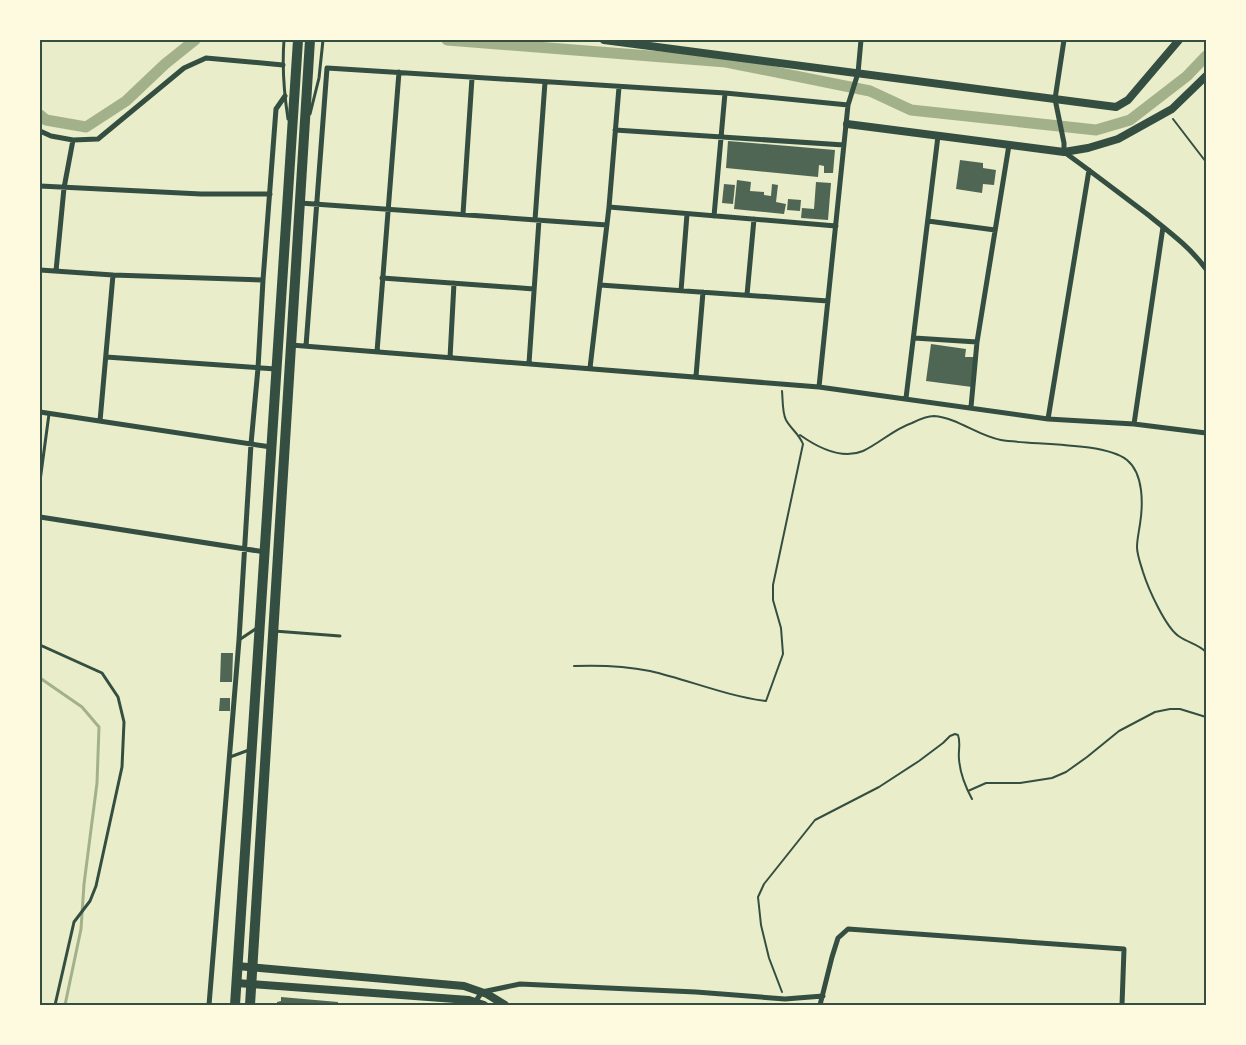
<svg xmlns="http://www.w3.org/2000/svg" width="1246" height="1045" viewBox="0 0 1246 1045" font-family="'Fira Sans',sans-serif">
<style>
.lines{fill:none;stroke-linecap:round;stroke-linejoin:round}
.stream{stroke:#a3b18a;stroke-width:3}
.canal{stroke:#a3b18a;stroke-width:11}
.building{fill:#4f6655}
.path{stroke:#344e41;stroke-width:2}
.service{stroke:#344e41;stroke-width:3}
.minor{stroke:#344e41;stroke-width:5}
.tertiary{stroke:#344e41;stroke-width:8}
.trunk{stroke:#344e41;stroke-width:10}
.neatline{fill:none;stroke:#344e41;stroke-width:2}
</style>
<rect width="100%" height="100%" fill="#e9edc9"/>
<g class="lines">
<!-- stream -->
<path class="stream" d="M 40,678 L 82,707 L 99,727 L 97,783 L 84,884 L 81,929 L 65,1005"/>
<!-- canal -->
<path class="canal" d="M 447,40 L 726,62 L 870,91 L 911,110 L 1096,130 L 1130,120 L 1187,76 L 1206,56
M 40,115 L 46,120 L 86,127 L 126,101 L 165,64 L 195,40"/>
</g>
<!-- building -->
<path class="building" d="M 728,141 L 835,150 L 833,173 L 824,173 L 824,166 L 819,165 L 818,177 L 726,168 Z
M 960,160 L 983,163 L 983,168 L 996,170 L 994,185 L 983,184 L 982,193 L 956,189 Z
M 737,180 L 751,182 L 750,191 L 764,192 L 764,195 L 771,196 L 772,184 L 778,185 L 776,202 L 786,204 L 784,214 L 734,209 Z
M 816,182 L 831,183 L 828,220 L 801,218 L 802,208 L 814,209 Z
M 724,184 L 735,185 L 733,204 L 722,203 Z
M 788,199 L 801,200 L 800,211 L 787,210 Z
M 931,344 L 966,349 L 965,357 L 975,357 L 972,387 L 926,381 Z
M 221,653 L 233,653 L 232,682 L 220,682 Z
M 220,698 L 230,698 L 230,711 L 219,711 Z
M 281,997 L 338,1002 L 338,1005 L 277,1005 L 277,1002 L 281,1001 Z"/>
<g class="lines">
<!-- path -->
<path class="path" d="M 1173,119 L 1206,162
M 800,435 C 817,447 842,460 863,451 C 880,443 894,429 912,423 C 918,420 927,416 934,416 C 958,418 978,436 1001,440 C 1032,445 1104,442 1127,460 C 1144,474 1143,505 1140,524 C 1139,531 1137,540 1137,547 C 1137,555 1141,565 1143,572 C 1148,588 1166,629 1180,637 C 1189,643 1198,644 1206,652
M 574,666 C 599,665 625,666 650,671 C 689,680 726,696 766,701 L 783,654 L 781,628 L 773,600 L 773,585 L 803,444 C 799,434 791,429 786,420 C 782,412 783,400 782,391
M 968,791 L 986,783 L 1020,783 L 1052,778 L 1066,772 L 1087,757 L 1119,731 L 1155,712 L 1170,709 L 1180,709 L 1206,717
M 782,992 L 769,958 L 761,925 L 758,897 L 764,884 L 815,820 L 879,787 L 919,761 L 943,743 L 950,736 L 955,734 L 958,735 C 961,743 958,751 959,759 C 960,774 965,786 972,799"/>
<!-- service -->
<path class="service" d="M 284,40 C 282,66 284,93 288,119
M 310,114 L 319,78 L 323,40
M 40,481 L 49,414
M 274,631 L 340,636
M 239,640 L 257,628
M 40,645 L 102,673 L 118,697 L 124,722 L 122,767 L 96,886 L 90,901 L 74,922 L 55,1005
M 230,757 L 249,750"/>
<!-- minor -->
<path class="minor" d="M 1064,40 L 1055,99 L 1064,143 L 1064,152 C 1092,172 1119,193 1147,214 C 1168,231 1190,247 1206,269
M 615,130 L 844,145
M 40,131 L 51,136 L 73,140 L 98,139 L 184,68 L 206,58 L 283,65
M 40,186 L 201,194 L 270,194
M 300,203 L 607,225
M 609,207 L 836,226
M 463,214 L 472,78
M 714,216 L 725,93
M 535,220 L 545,82
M 928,221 L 995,230
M 40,270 L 113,275 L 263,280
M 56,271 L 64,188 L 73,140
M 382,278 L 534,289
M 600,285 L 828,301
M 681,291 L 687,214
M 747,295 L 754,219
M 914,338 L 977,342
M 291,345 L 819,387 L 1048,419 L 1134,424 L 1206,433
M 306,346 L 327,68 L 725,93 L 848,105
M 377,352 L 399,72
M 106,357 L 276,369
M 450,358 L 454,283
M 529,363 L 539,220
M 590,368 L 609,207 L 619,87
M 696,376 L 703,292
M 819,387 L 848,105 L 858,73 L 861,40
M 906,398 L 938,136
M 971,407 L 977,342 L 1009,145
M 40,412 L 271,447
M 1048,419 L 1089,170
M 100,421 L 113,275
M 1134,424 L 1163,227
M 40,517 L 265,552
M 475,1002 L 482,992 L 520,984 L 696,992 L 785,999 L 823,996
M 209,1005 L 239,640 L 251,444 L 258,368 L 263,280 L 276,109 L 285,96
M 820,1005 L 832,957 L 838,938 L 848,929 L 1124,949 L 1122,1005"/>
<!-- tertiary -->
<path class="tertiary" d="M 604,40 L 1116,107 L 1128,100 L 1179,40
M 847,124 L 1064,152 L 1088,148 L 1118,139 L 1172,109 L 1206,76
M 237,966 L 464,986 L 487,994 L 505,1005
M 237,983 L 469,1000 L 484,1005"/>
<!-- trunk -->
<path class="trunk" d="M 235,1005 L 298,40
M 250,1005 L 310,40"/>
</g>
<!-- border -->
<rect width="1246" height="1045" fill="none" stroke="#fefae0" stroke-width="82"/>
<rect x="41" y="41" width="1164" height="963" class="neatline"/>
</svg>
